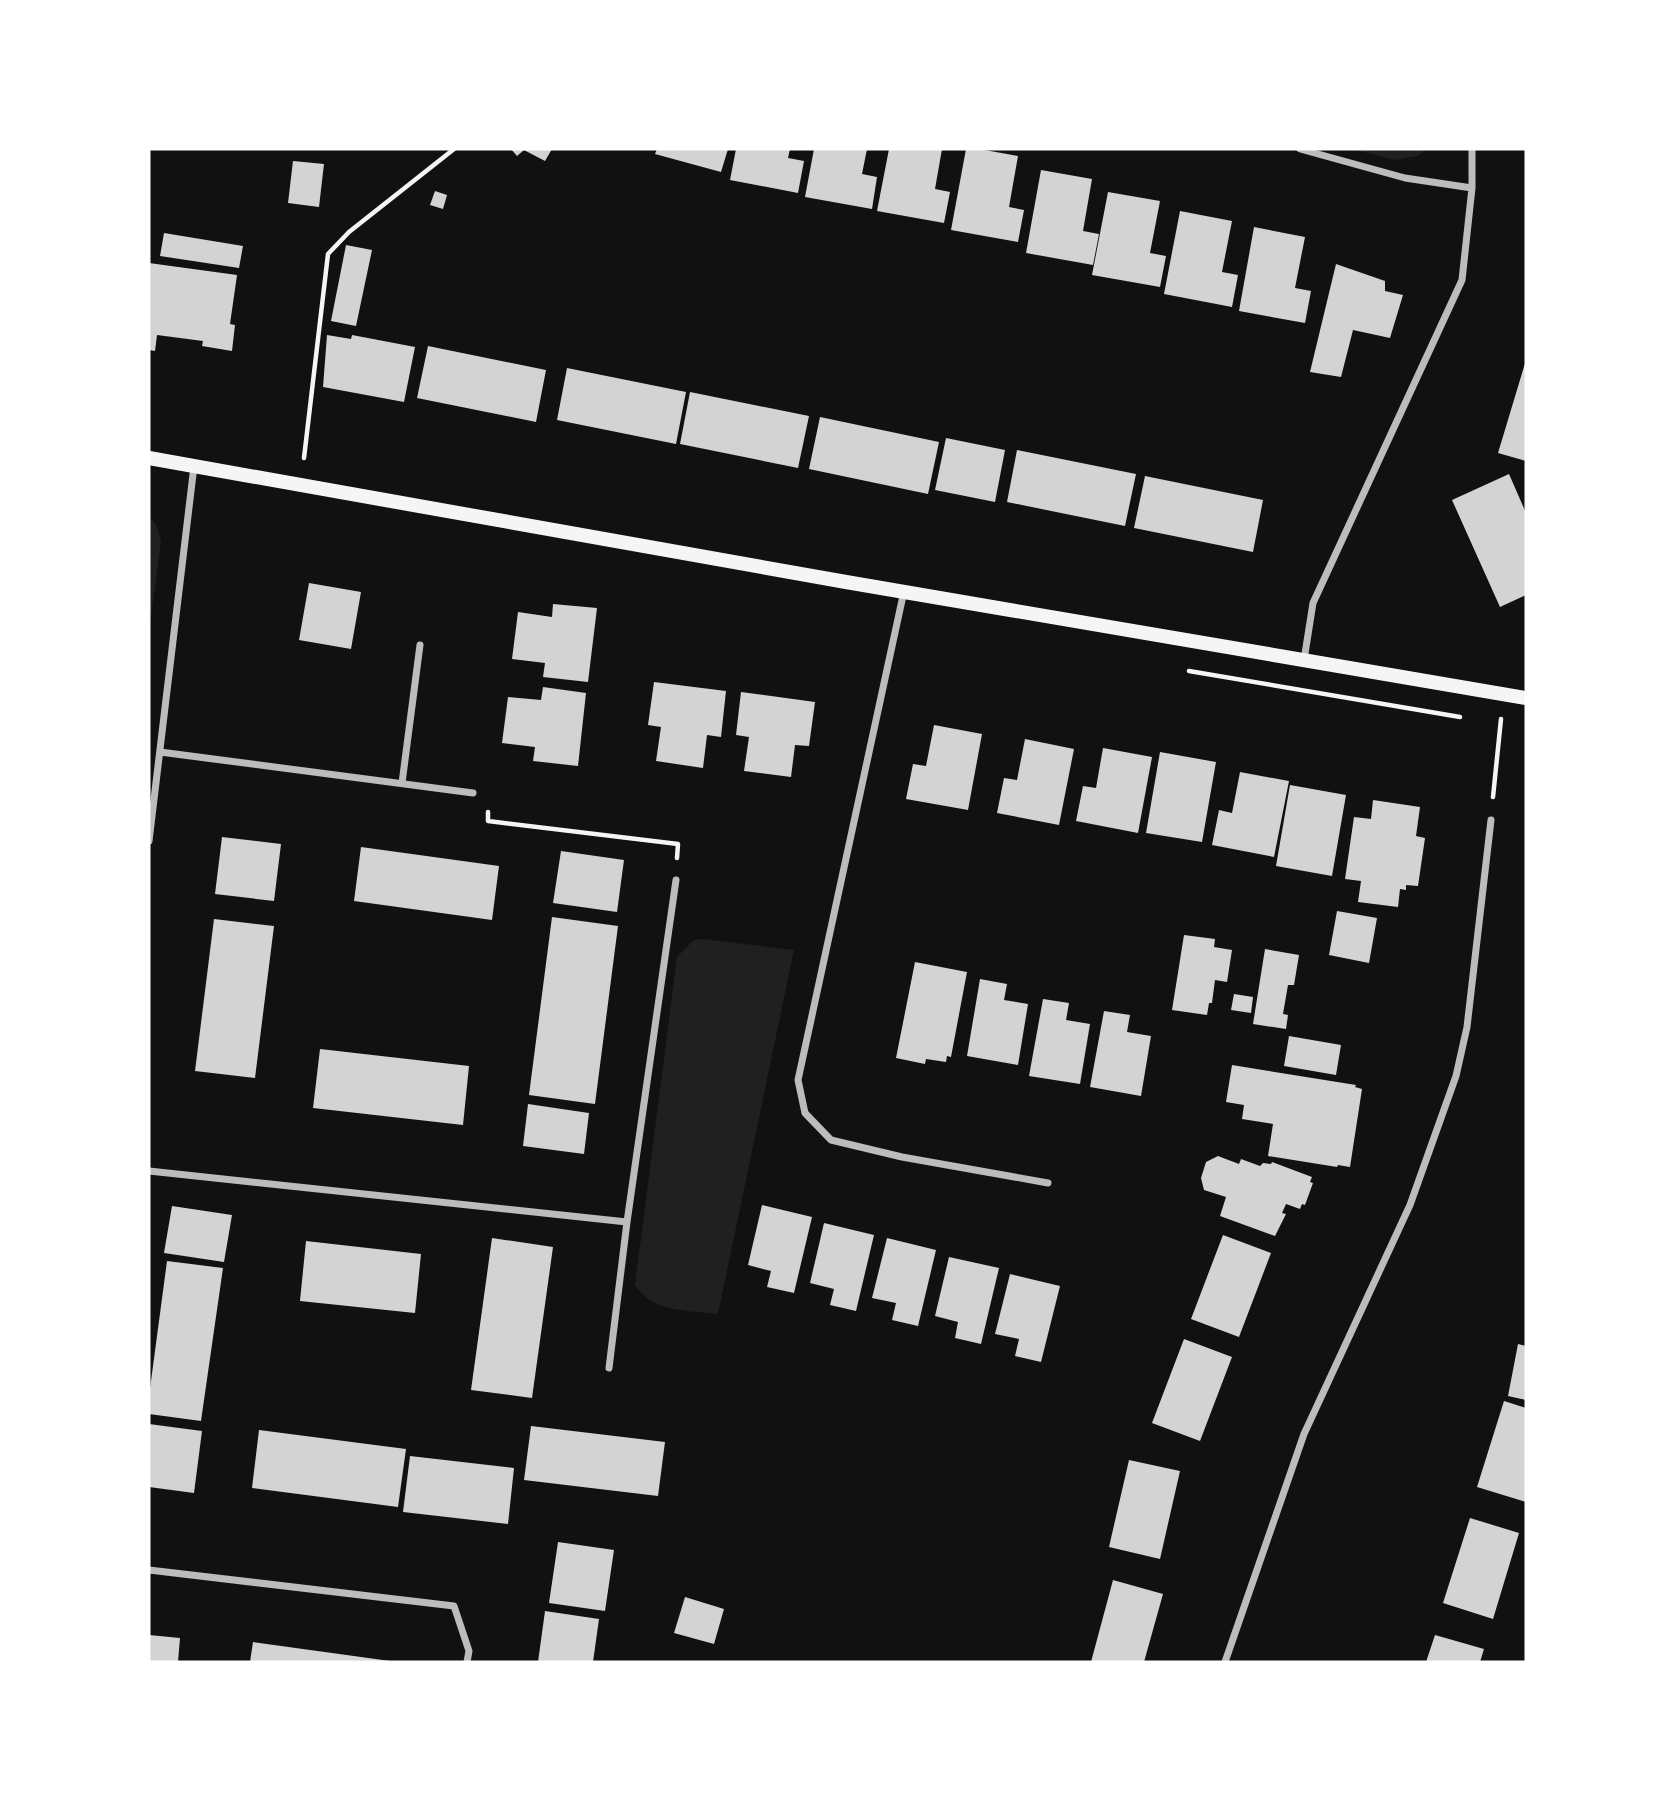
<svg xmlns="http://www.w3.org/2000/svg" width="1675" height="1811" viewBox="0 0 1675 1811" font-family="'Golos Text',sans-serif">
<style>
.green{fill:#202020}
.building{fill:#d3d3d3}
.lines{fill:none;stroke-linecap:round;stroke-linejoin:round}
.path{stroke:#f5f5f5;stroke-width:4.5}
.minor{stroke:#bcbcbc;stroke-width:7}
.secondary{stroke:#f5f5f5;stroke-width:14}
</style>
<rect width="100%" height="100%" fill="#111"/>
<!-- green -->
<path class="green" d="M 1352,149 L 1425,149 L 1418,156 L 1395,160 Z
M 149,516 L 156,525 L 161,541 L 149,632 Z
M 703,939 L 794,950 L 718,1314 C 687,1310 654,1313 635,1285 L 677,957 L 694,940 Z"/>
<!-- building -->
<path class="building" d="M 511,149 L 552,149 L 545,161 L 524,150 L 517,156 Z
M 657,149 L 728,149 L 721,172 L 655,154 Z
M 736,149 L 790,149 L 788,158 L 804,161 L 798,193 L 730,180 Z
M 814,149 L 867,149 L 862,174 L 877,177 L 872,209 L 805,197 Z
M 889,149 L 942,149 L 935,189 L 950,192 L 944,223 L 877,211 Z
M 966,149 L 979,149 L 1018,156 L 1009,207 L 1024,210 L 1018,242 L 951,230 Z
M 293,161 L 324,164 L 319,207 L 288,203 Z
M 1041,170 L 1092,179 L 1083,231 L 1099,234 L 1093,265 L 1026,253 Z
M 435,191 L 447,195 L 443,209 L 430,205 Z
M 1108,192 L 1160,201 L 1150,253 L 1166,256 L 1160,287 L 1092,275 Z
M 1180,211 L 1232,221 L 1222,272 L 1238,275 L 1232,307 L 1164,294 Z
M 1254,227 L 1305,237 L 1295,288 L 1311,291 L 1305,323 L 1239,311 Z
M 164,233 L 243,246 L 239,268 L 160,256 Z
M 346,245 L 372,250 L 356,326 L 331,321 Z
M 149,263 L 237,275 L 230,324 L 235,325 L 232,351 L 202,346 L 203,341 L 157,335 L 155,351 L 149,350 Z
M 1336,264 L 1385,281 L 1385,291 L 1403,295 L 1390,338 L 1353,330 L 1341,377 L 1310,372 Z
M 327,335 L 351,339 L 352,335 L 415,347 L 404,402 L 323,387 Z
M 428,346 L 546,370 L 536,422 L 417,398 Z
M 1526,360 L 1526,461 L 1498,453 Z
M 567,368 L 686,392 L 676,444 L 557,420 Z
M 690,392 L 809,416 L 798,468 L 680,444 Z
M 820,417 L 939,442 L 928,494 L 809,469 Z
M 946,438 L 1005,450 L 995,502 L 935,490 Z
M 1017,450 L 1136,474 L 1125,526 L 1007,502 Z
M 1509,474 L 1526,513 L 1526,595 L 1500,607 L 1452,500 Z
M 1145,476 L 1263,500 L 1253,552 L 1134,528 Z
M 309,583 L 361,592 L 351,649 L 299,640 Z
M 553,604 L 597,608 L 588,682 L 543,677 L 545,663 L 512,659 L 518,612 L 552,617 Z
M 654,682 L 726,691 L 721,737 L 707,735 L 703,768 L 656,761 L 661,727 L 648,725 Z
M 543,687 L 586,693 L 578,766 L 533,761 L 535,747 L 502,743 L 508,697 L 541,700 Z
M 741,692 L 815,702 L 809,746 L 795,745 L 791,777 L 744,771 L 749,737 L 736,735 Z
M 934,725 L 982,734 L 968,810 L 906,799 L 913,764 L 926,766 Z
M 1025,739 L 1074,749 L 1059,825 L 997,813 L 1004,778 L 1017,780 Z
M 1103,748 L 1152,757 L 1138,833 L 1076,821 L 1083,786 L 1096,788 Z
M 1160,752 L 1216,762 L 1202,842 L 1146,833 Z
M 1240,772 L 1289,781 L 1274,857 L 1212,845 L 1219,810 L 1232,813 Z
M 1290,785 L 1346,795 L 1332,876 L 1276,866 Z
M 1373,800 L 1420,807 L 1416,836 L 1425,838 L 1418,886 L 1406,885 L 1406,890 L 1400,889 L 1398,907 L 1358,902 L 1361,881 L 1345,879 L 1354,817 L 1371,819 Z
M 222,837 L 281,844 L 274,901 L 215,894 Z
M 361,847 L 499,866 L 492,920 L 354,901 Z
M 561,851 L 624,860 L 617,912 L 553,903 Z
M 1337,911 L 1377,918 L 1369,963 L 1329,955 Z
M 552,917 L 618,926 L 595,1104 L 529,1095 Z
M 214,919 L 274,926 L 255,1078 L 195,1071 Z
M 1184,935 L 1215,939 L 1214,947 L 1232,950 L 1227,982 L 1215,980 L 1212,1003 L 1209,1003 L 1207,1015 L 1172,1010 Z
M 1265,949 L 1299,955 L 1294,985 L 1288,985 L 1283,1014 L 1288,1015 L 1286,1029 L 1253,1024 Z
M 915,962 L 967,972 L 951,1057 L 947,1056 L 946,1062 L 926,1059 L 925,1064 L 896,1058 Z
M 980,979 L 1007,984 L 1004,1000 L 1028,1004 L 1018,1065 L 967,1056 Z
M 1234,994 L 1253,997 L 1251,1013 L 1231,1010 Z
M 1043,999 L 1069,1003 L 1066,1020 L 1090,1024 L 1080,1084 L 1029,1076 Z
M 1104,1011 L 1130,1015 L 1127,1032 L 1151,1036 L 1141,1096 L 1090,1087 Z
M 1289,1036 L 1341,1045 L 1336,1075 L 1284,1066 Z
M 320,1049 L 469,1066 L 463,1125 L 313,1108 Z
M 1232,1065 L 1356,1085 L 1355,1087 L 1362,1089 L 1350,1167 L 1338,1165 L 1337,1167 L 1268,1156 L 1273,1124 L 1242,1119 L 1244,1105 L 1226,1102 Z
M 528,1104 L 589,1113 L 584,1154 L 523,1146 Z
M 1218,1156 L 1239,1164 L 1241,1159 L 1260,1166 L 1263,1163 L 1271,1164 L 1272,1162 L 1312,1177 L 1310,1182 L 1313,1183 L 1305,1205 L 1302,1204 L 1300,1209 L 1286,1204 L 1282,1213 L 1286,1214 L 1275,1236 L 1220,1216 L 1226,1197 L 1204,1190 L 1201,1178 L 1206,1162 Z
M 762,1205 L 812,1217 L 794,1293 L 767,1287 L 771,1271 L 748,1265 Z
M 172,1206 L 232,1215 L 224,1262 L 164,1253 Z
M 824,1223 L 874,1235 L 856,1311 L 830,1305 L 834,1289 L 810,1283 Z
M 1223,1235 L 1271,1253 L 1239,1337 L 1191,1319 Z
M 492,1238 L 553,1247 L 532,1398 L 471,1390 Z
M 887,1238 L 936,1250 L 918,1326 L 892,1320 L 896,1303 L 872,1298 Z
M 306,1241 L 421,1254 L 415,1313 L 300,1301 Z
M 949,1257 L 999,1268 L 981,1344 L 955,1338 L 958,1322 L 935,1316 Z
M 167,1261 L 223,1268 L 201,1421 L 149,1414 L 149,1396 Z
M 1010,1274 L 1060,1286 L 1041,1362 L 1015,1356 L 1019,1339 L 995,1334 Z
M 1184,1339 L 1232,1357 L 1200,1441 L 1152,1423 Z
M 1518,1344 L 1526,1346 L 1526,1400 L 1508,1396 Z
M 1504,1401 L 1526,1408 L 1526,1502 L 1477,1487 Z
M 149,1424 L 202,1431 L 194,1493 L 149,1487 Z
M 531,1426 L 665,1442 L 658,1496 L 524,1480 Z
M 259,1430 L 406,1449 L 398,1507 L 252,1488 Z
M 410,1456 L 514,1468 L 508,1524 L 403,1512 Z
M 1129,1460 L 1180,1471 L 1160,1559 L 1109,1547 Z
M 1470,1518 L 1519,1533 L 1493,1619 L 1443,1603 Z
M 558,1542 L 614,1550 L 605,1611 L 549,1603 Z
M 1113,1580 L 1163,1594 L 1144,1662 L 1091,1662 Z
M 685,1597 L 724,1609 L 714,1644 L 674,1633 Z
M 545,1611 L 599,1619 L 593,1662 L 538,1662 Z
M 149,1635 L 180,1638 L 178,1662 L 149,1662 Z
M 1435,1635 L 1484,1649 L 1480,1662 L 1426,1662 Z
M 253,1642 L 390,1661 L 390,1662 L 250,1662 Z"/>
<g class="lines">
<!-- path -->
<path class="path" d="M 304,458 L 328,254 L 349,232 L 454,149
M 1189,671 L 1460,717
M 1493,797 L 1501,719
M 488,812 L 488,821 L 678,844 L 677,858"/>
<!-- minor -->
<path class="minor" d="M 1300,149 L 1405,178 L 1472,188
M 904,591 L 798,1080 L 805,1113 L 831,1140 L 902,1157 L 1048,1183
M 1304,660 L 1313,603 L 1462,280 L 1472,188 L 1472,149
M 160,752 L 473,793
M 402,783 L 420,645
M 149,841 L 194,466
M 149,1171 L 627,1222
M 609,1368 L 627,1222 L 676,880
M 149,1570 L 454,1606 L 469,1651 L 467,1662
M 1225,1662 L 1304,1434 L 1410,1205 L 1456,1076 L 1467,1027 L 1491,820"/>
<!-- secondary -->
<path class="secondary" d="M 149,458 L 846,582 L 1526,698"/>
</g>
<!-- border -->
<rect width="1675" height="1811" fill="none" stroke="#ffffff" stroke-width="301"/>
</svg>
